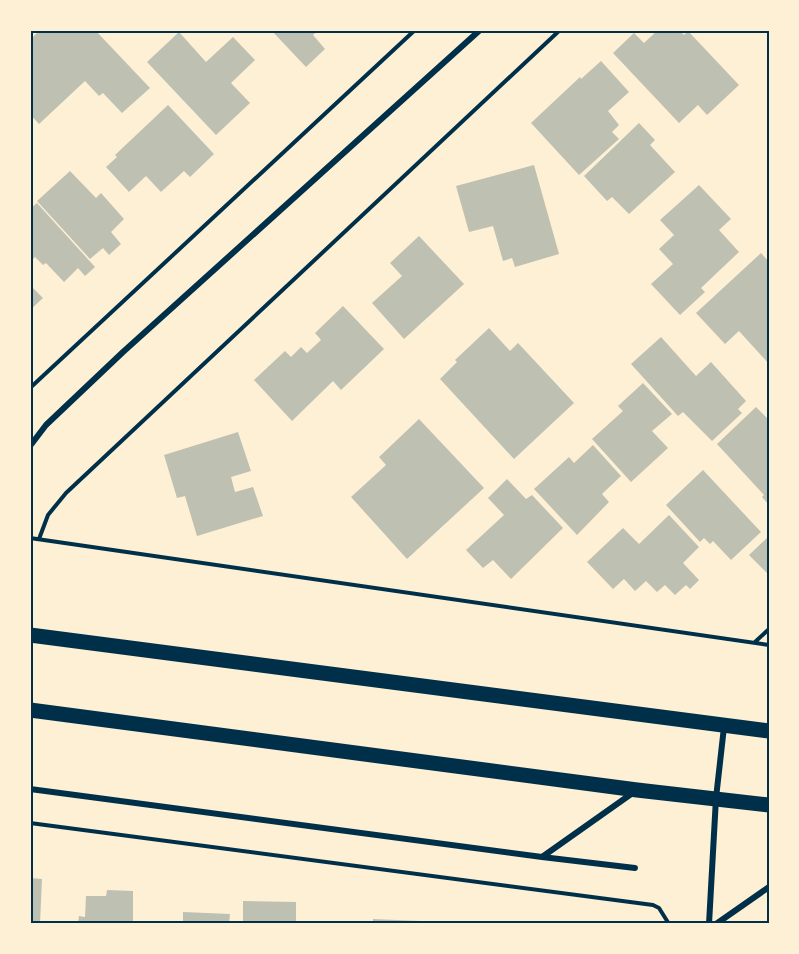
<svg xmlns="http://www.w3.org/2000/svg" width="799" height="954" viewBox="0 0 799 954" font-family="'Libre Baskerville',serif">
<style>
.building{fill:#bec0b2}
.lines{fill:none;stroke-linecap:round;stroke-linejoin:round}
.path{stroke:#003049;stroke-width:4}
.minor{stroke:#003049;stroke-width:6}
.primary{stroke:#003049;stroke-width:15}
.neatline{fill:none;stroke:#003049;stroke-width:2}
</style>
<rect width="100%" height="100%" fill="#fdf0d5"/>
<!-- building -->
<path class="building" d="M 40,30 L 95,30 L 150,88 L 122,113 L 103,93 L 99,96 L 85,81 L 39,124 L 30,114 L 30,40 Z
M 271,30 L 318,30 L 313,35 L 325,49 L 306,67 Z
M 658,30 L 679,30 L 684,35 L 688,31 L 739,85 L 707,115 L 698,105 L 679,123 L 613,53 L 634,33 L 644,43 Z
M 179,32 L 206,62 L 233,37 L 255,60 L 231,83 L 250,103 L 216,135 L 147,62 Z
M 601,61 L 629,92 L 608,111 L 619,125 L 612,132 L 619,139 L 579,175 L 531,123 L 580,77 L 581,79 Z
M 168,105 L 214,154 L 190,177 L 184,171 L 161,192 L 146,176 L 129,192 L 106,167 L 117,157 L 115,155 Z
M 639,123 L 655,140 L 650,145 L 675,172 L 629,214 L 612,197 L 607,201 L 584,176 Z
M 534,165 L 559,254 L 515,267 L 512,258 L 503,261 L 493,226 L 469,232 L 456,186 Z
M 70,171 L 96,198 L 101,193 L 124,219 L 111,232 L 121,244 L 109,255 L 103,248 L 90,259 L 37,201 Z
M 699,185 L 731,219 L 719,230 L 739,252 L 701,288 L 705,292 L 680,315 L 651,284 L 673,264 L 659,249 L 674,235 L 660,220 Z
M 37,203 L 95,267 L 85,276 L 78,268 L 64,282 L 46,263 L 43,265 L 35,257 L 33,259 L 30,256 L 30,209 Z
M 419,236 L 464,284 L 404,339 L 372,303 L 402,276 L 390,263 Z
M 761,253 L 769,262 L 769,364 L 739,331 L 725,344 L 696,313 Z
M 30,285 L 43,298 L 30,310 Z
M 343,306 L 384,349 L 341,390 L 333,381 L 292,421 L 254,380 L 285,351 L 291,357 L 301,347 L 307,353 L 321,340 L 315,333 Z
M 489,328 L 510,351 L 518,343 L 574,403 L 514,459 L 440,379 L 457,362 L 455,360 Z
M 661,337 L 696,376 L 711,362 L 746,401 L 738,409 L 742,413 L 712,441 L 683,412 L 678,416 L 631,364 Z
M 643,383 L 672,414 L 652,431 L 668,448 L 631,482 L 592,439 L 623,411 L 618,406 Z
M 756,407 L 769,420 L 769,505 L 762,497 L 764,495 L 717,444 Z
M 419,419 L 484,488 L 407,559 L 351,497 L 386,465 L 379,457 Z
M 238,432 L 251,471 L 231,477 L 235,492 L 253,487 L 263,516 L 197,536 L 185,496 L 177,498 L 164,455 Z
M 593,445 L 621,476 L 602,494 L 609,502 L 577,535 L 534,489 L 569,457 L 574,463 Z
M 703,470 L 761,532 L 731,560 L 713,541 L 710,544 L 704,538 L 700,542 L 666,505 Z
M 507,479 L 526,499 L 532,495 L 563,528 L 511,579 L 493,560 L 483,568 L 466,550 L 504,515 L 488,498 Z
M 669,515 L 699,547 L 683,563 L 699,580 L 690,589 L 686,585 L 675,595 L 665,585 L 657,592 L 646,581 L 635,591 L 624,579 L 613,589 L 587,562 L 623,528 L 639,544 Z
M 769,536 L 769,575 L 749,555 Z
M 30,878 L 42,879 L 40,924 L 30,924 Z
M 107,890 L 133,891 L 133,924 L 78,924 L 79,916 L 85,917 L 86,896 L 106,896 Z
M 243,901 L 296,902 L 296,924 L 243,924 Z
M 183,912 L 230,914 L 229,924 L 183,924 Z
M 373,919 L 420,921 L 420,924 L 373,924 Z"/>
<g class="lines">
<!-- path -->
<path class="path" d="M 30,388 L 415,30
M 30,538 L 769,645
M 39,539 L 48,515 L 66,493 L 560,30
M 755,642 L 769,629
M 30,823 L 653,905 L 659,908 L 669,924 L 671,924"/>
<!-- minor -->
<path class="minor" d="M 30,446 L 46,425 L 123,352 L 480,30
M 30,789 L 542,857 L 634,792
M 542,857 L 635,868
M 709,924 L 716,798 L 724,727
M 716,924 L 769,887"/>
<!-- primary -->
<path class="primary" d="M 30,635 L 769,731
M 30,710 L 637,790 L 769,805"/>
</g>
<!-- border -->
<rect width="799" height="954" fill="none" stroke="#fdf0d5" stroke-width="63"/>
<rect x="32" y="32" width="736" height="890" class="neatline"/>
</svg>
